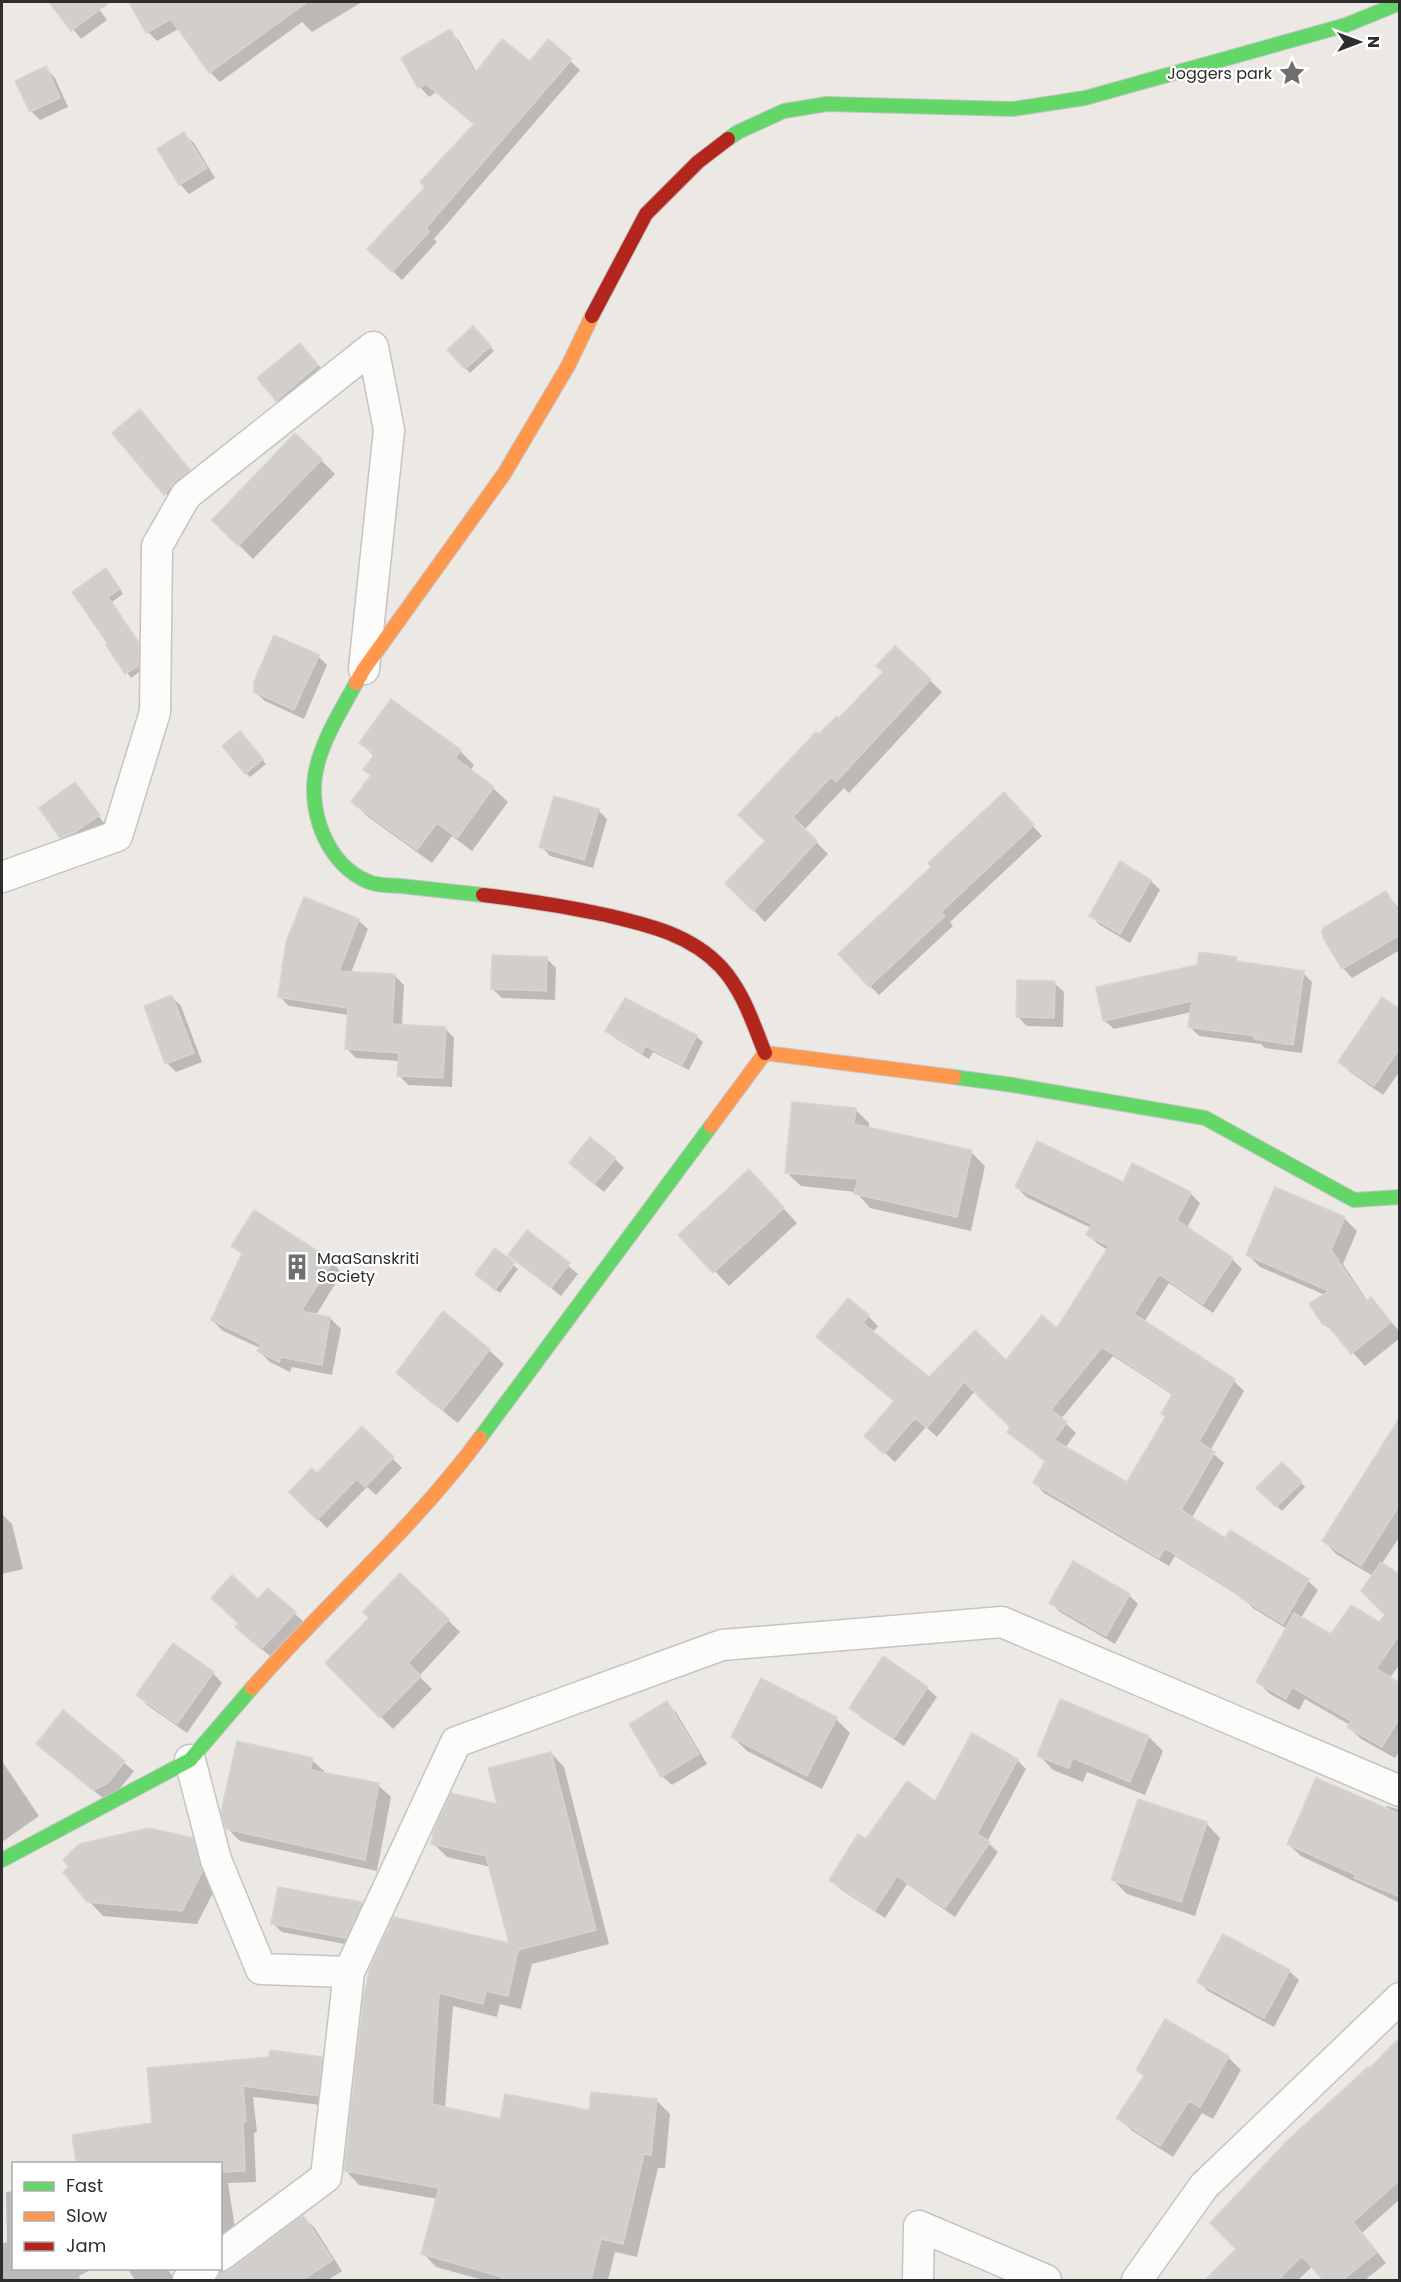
<svg xmlns="http://www.w3.org/2000/svg" width="1401" height="2282" viewBox="0 0 1401 2282" font-family="Poppins,sans-serif">
<style>
.shadow{fill:#0003;fill-rule:evenodd}
.building{fill:#d1cecb;stroke:#d7d4d0;stroke-width:1.5;fill-rule:evenodd}
.lines{fill:none;stroke-linecap:round;stroke-linejoin:round}
.street-casing{stroke:#c5c4c5;stroke-width:33}
.fast-casing{stroke:#c5c4c5;stroke-width:16}
.slow-casing{stroke:#c5c4c5;stroke-width:16}
.jam-casing{stroke:#c5c4c5;stroke-width:16}
.street{stroke:#fcfcfb;stroke-width:30}
.fast{stroke:#63d668;stroke-width:14}
.slow{stroke:#ff974d;stroke-width:14}
.jam{stroke:#b3261e;stroke-width:14}
.labels{text-anchor:middle;stroke-width:4.5;stroke-linejoin:round;paint-order:stroke}
.poi-label{font-size:16px;fill:#2e2e2e;stroke:#fff;text-anchor:end}
</style>
<rect width="100%" height="100%" fill="#ece8e4"/>
<!-- shadow -->
<path class="shadow" d="M 51,2 L 94,2 L 107,20 L 81,39 Z
M 130,2 L 362,2 L 312,32 L 302,22 L 220,82 L 210,72 L 180,28 L 157,41 L 148,32 Z
M 449,31 L 459,41 L 477,73 L 530,63 L 553,45 L 580,70 L 434,239 L 437,242 L 402,280 L 370,249 L 427,187 L 476,125 L 436,92 L 429,97 L 420,87 Z
M 45,68 L 55,78 L 68,107 L 40,120 L 31,111 Z
M 184,134 L 194,143 L 215,178 L 189,194 L 180,184 L 159,150 Z
M 473,328 L 494,351 L 470,373 L 449,350 Z
M 309,354 L 327,375 L 287,409 L 277,400 Z
M 149,421 L 198,480 L 174,503 L 114,433 Z
M 321,460 L 335,474 L 253,559 L 214,520 Z
M 110,574 L 123,594 L 112,602 L 142,649 L 142,670 L 131,678 L 74,592 Z
M 896,648 L 942,692 L 849,793 L 844,788 L 804,830 L 828,854 L 765,922 L 727,883 L 767,842 L 839,720 L 884,672 Z
M 318,656 L 327,665 L 304,719 L 265,701 L 255,692 Z
M 244,737 L 266,764 L 250,777 L 246,773 Z
M 361,743 L 460,751 L 474,765 L 470,771 L 493,788 L 508,802 L 472,851 L 452,836 L 432,863 L 367,816 L 353,801 L 372,776 L 365,770 L 375,757 Z
M 75,784 L 84,792 L 81,792 L 103,822 L 105,821 L 108,825 L 71,847 L 61,837 Z
M 1013,804 L 1042,836 L 950,922 L 953,926 L 879,995 L 870,986 Z
M 598,810 L 607,819 L 593,868 L 550,856 L 541,846 Z
M 1121,863 L 1151,881 L 1160,890 L 1130,943 L 1100,925 L 1091,916 Z
M 1386,893 L 1400,910 L 1400,950 L 1352,978 L 1343,968 L 1321,931 Z
M 358,920 L 368,929 L 351,973 L 395,976 L 404,985 L 402,1026 L 445,1028 L 454,1038 L 452,1087 L 408,1085 L 399,1075 L 400,1061 L 356,1058 L 347,1049 L 349,1015 L 289,1006 L 279,996 Z
M 547,959 L 556,968 L 555,1000 L 502,998 L 492,988 Z
M 1236,959 L 1240,963 L 1303,973 L 1312,982 L 1302,1053 L 1265,1048 L 1261,1044 L 1199,1036 L 1190,1027 L 1192,1012 L 1114,1029 L 1104,1020 Z
M 1054,983 L 1064,992 L 1063,1027 L 1027,1026 L 1017,1016 Z
M 172,997 L 181,1006 L 202,1062 L 176,1072 L 167,1063 Z
M 1400,1011 L 1400,1071 L 1383,1095 L 1349,1071 L 1340,1061 Z
M 607,1030 L 696,1036 L 703,1042 L 689,1070 L 653,1052 L 649,1059 L 613,1037 Z
M 855,1109 L 869,1123 L 869,1129 L 971,1152 L 985,1166 L 971,1231 L 870,1208 L 856,1192 L 801,1186 L 786,1172 Z
M 615,1159 L 624,1168 L 604,1192 L 580,1172 Z
M 1123,1184 L 1190,1193 L 1200,1203 L 1187,1228 L 1232,1259 L 1242,1269 L 1213,1313 L 1169,1283 L 1144,1322 L 1234,1381 L 1244,1391 L 1210,1451 L 1224,1463 L 1191,1519 L 1225,1540 L 1308,1581 L 1318,1590 L 1301,1618 L 1332,1636 L 1379,1624 L 1387,1615 L 1373,1576 L 1336,1554 L 1324,1541 L 1400,1419 L 1400,1536 L 1381,1565 L 1400,1577 L 1400,1664 L 1389,1679 L 1400,1685 L 1400,1750 L 1395,1758 L 1361,1739 L 1349,1727 L 1350,1725 L 1305,1699 L 1299,1710 L 1270,1694 L 1258,1682 L 1287,1629 L 1253,1608 L 1244,1599 L 1175,1556 L 1169,1566 L 1044,1493 L 1035,1483 L 1046,1462 L 1019,1441 L 1009,1431 L 1012,1427 L 975,1391 L 937,1437 L 926,1427 L 895,1462 L 876,1445 L 895,1402 L 818,1337 L 868,1316 L 878,1326 L 872,1333 L 929,1379 L 1006,1362 L 1058,1330 L 1108,1250 L 1098,1244 L 1088,1235 L 1091,1228 L 1026,1197 L 1017,1187 ZM 1113,1356 L 1173,1395 L 1163,1413 L 1167,1417 L 1127,1484 L 1065,1448 L 1076,1433 L 1061,1419 Z
M 763,1186 L 797,1223 L 729,1286 L 680,1235 Z
M 1344,1218 L 1357,1231 L 1343,1264 L 1368,1302 L 1371,1299 L 1400,1332 L 1400,1338 L 1365,1366 L 1338,1336 L 1324,1324 L 1311,1304 L 1325,1295 L 1260,1267 L 1248,1255 Z
M 527,1232 L 578,1274 L 561,1296 L 510,1255 Z
M 233,1246 L 332,1262 L 342,1273 L 316,1315 L 330,1318 L 341,1329 L 332,1375 L 292,1367 L 290,1372 L 270,1362 L 259,1351 L 260,1348 L 223,1331 L 212,1320 L 243,1255 Z
M 495,1250 L 518,1269 L 500,1293 L 481,1278 Z
M 443,1313 L 489,1350 L 504,1364 L 458,1423 L 412,1387 L 398,1373 Z
M 362,1428 L 402,1468 L 376,1495 L 367,1487 L 327,1528 L 291,1492 L 317,1475 Z
M 1282,1464 L 1305,1487 L 1282,1511 L 1258,1488 Z
M 2,1514 L 12,1524 L 23,1569 L 2,1574 Z
M 268,1590 L 303,1621 L 270,1656 L 245,1635 L 258,1602 Z
M 1129,1595 L 1138,1604 L 1115,1644 L 1060,1612 L 1051,1603 Z
M 448,1620 L 460,1632 L 419,1676 L 432,1689 L 393,1729 L 327,1663 Z
M 884,1659 L 927,1688 L 937,1697 L 904,1746 L 860,1717 L 851,1707 Z
M 213,1673 L 222,1683 L 187,1733 L 147,1705 L 138,1695 Z
M 666,1703 L 676,1712 L 707,1764 L 672,1785 L 662,1776 Z
M 63,1712 L 134,1771 L 117,1792 L 104,1799 L 48,1753 Z
M 836,1719 L 850,1733 L 822,1789 L 747,1751 L 733,1737 Z
M 1149,1737 L 1163,1751 L 1145,1795 L 1087,1772 L 1083,1782 L 1053,1770 L 1039,1755 Z
M 551,1753 L 564,1767 L 609,1944 L 532,1964 L 521,2009 L 500,2004 L 497,2017 L 453,2006 L 445,2108 L 501,2121 L 591,2112 L 656,2100 L 670,2114 L 665,2168 L 658,2168 L 637,2257 L 615,2252 L 608,2280 L 483,2280 L 436,2267 L 423,2253 L 438,2199 L 359,2185 L 346,2171 L 365,1994 L 511,1945 L 491,1867 L 447,1857 L 433,1843 L 499,1806 Z
M 312,1760 L 325,1772 L 324,1775 L 378,1785 L 391,1797 L 377,1871 L 240,1841 L 227,1828 Z
M 1017,1760 L 1026,1769 L 987,1842 L 998,1852 L 955,1917 L 907,1884 L 885,1918 L 840,1889 L 831,1880 L 866,1841 Z
M 2,1761 L 39,1816 L 2,1842 Z
M 1387,1806 L 1400,1810 L 1400,1903 L 1301,1856 L 1288,1844 L 1385,1810 Z
M 1206,1823 L 1220,1838 L 1195,1916 L 1127,1894 L 1113,1880 Z
M 192,1840 L 206,1854 L 216,1887 L 197,1924 L 103,1916 L 89,1901 Z
M 361,1904 L 370,1913 L 355,1946 L 282,1932 L 272,1923 Z
M 1289,1971 L 1299,1980 L 1274,2027 L 1208,1991 L 1199,1982 Z
M 1400,2039 L 1400,2199 L 1362,2233 L 1386,2263 L 1365,2280 L 1325,2280 L 1313,2266 L 1298,2280 L 1208,2280 L 1238,2249 L 1369,2071 Z
M 1228,2057 L 1241,2070 L 1213,2119 L 1202,2113 L 1173,2157 L 1131,2130 L 1118,2117 L 1145,2078 L 1137,2070 Z
M 321,2058 L 333,2069 L 329,2106 L 253,2097 L 257,2132 L 254,2133 L 256,2182 L 228,2183 L 237,2241 L 220,2243 L 220,2164 L 77,2164 L 74,2137 L 154,2124 L 149,2070 Z
M 14,2191 L 14,2268 L 94,2268 L 79,2276 L 80,2280 L 2,2280 L 2,2244 L 7,2242 L 6,2192 Z
M 303,2217 L 314,2227 L 342,2271 L 328,2280 L 217,2280 L 221,2274 L 231,2271 Z
M 127,2268 L 167,2268 L 175,2280 L 135,2280 Z"/>
<!-- building -->
<path class="building" d="M 49,2 L 110,2 L 71,31 Z
M 129,2 L 307,2 L 209,73 L 171,19 L 146,33 Z
M 450,29 L 475,73 L 502,39 L 530,61 L 548,39 L 572,59 L 426,228 L 429,232 L 392,272 L 367,249 L 425,187 L 420,182 L 474,124 L 426,84 L 418,88 L 401,58 Z
M 46,66 L 60,98 L 30,112 L 15,81 Z
M 184,132 L 207,168 L 179,185 L 157,149 Z
M 473,326 L 491,346 L 465,369 L 447,350 Z
M 300,343 L 318,365 L 276,401 L 257,378 Z
M 140,409 L 190,470 L 175,481 L 164,495 L 112,433 Z
M 295,433 L 322,459 L 238,546 L 212,520 Z
M 106,568 L 120,589 L 108,597 L 139,643 L 138,666 L 125,674 L 106,645 L 108,644 L 72,592 Z
M 274,635 L 319,655 L 294,710 L 254,692 L 254,682 Z
M 895,646 L 931,679 L 836,782 L 831,777 L 793,817 L 817,841 L 753,911 L 725,883 L 765,841 L 738,815 L 816,732 L 819,734 L 837,716 L 839,718 L 883,672 L 876,666 Z
M 391,699 L 461,750 L 455,758 L 494,787 L 457,838 L 437,823 L 417,850 L 351,802 L 371,775 L 363,770 L 375,754 L 359,743 Z
M 240,731 L 263,759 L 245,774 L 222,746 Z
M 75,782 L 100,815 L 75,832 L 60,838 L 39,808 Z
M 1004,792 L 1034,825 L 941,912 L 945,916 L 869,987 L 838,954 L 931,867 L 928,863 Z
M 554,796 L 599,809 L 584,860 L 539,847 Z
M 1120,861 L 1151,880 L 1120,934 L 1089,916 Z
M 1386,891 L 1400,915 L 1400,935 L 1342,969 L 1323,938 L 1323,928 Z
M 304,897 L 359,919 L 339,971 L 395,974 L 392,1024 L 446,1027 L 443,1078 L 397,1076 L 399,1053 L 345,1049 L 348,1008 L 278,997 L 286,942 Z
M 1199,952 L 1237,957 L 1236,961 L 1304,971 L 1293,1045 L 1254,1039 L 1255,1036 L 1188,1027 L 1192,1001 L 1103,1021 L 1096,987 L 1197,965 Z
M 492,955 L 547,957 L 546,991 L 491,989 Z
M 1017,980 L 1055,981 L 1054,1018 L 1016,1017 Z
M 172,995 L 194,1053 L 165,1064 L 144,1006 Z
M 1382,997 L 1400,1009 L 1400,1048 L 1374,1086 L 1338,1062 Z
M 625,998 L 697,1035 L 682,1065 L 646,1046 L 642,1053 L 605,1031 Z
M 792,1102 L 856,1108 L 854,1124 L 972,1150 L 957,1217 L 854,1194 L 858,1179 L 785,1173 Z
M 590,1137 L 616,1158 L 594,1184 L 569,1163 Z
M 1037,1141 L 1123,1182 L 1132,1163 L 1191,1192 L 1177,1220 L 1233,1258 L 1203,1304 L 1159,1274 L 1134,1314 L 1235,1379 L 1199,1442 L 1215,1452 L 1181,1510 L 1225,1538 L 1230,1530 L 1309,1579 L 1283,1624 L 1241,1598 L 1242,1596 L 1165,1548 L 1159,1558 L 1033,1483 L 1045,1461 L 1007,1432 L 1010,1427 L 964,1382 L 927,1428 L 915,1418 L 884,1454 L 864,1436 L 894,1401 L 816,1337 L 848,1298 L 869,1315 L 863,1323 L 929,1377 L 975,1330 L 1006,1360 L 1042,1315 L 1057,1328 L 1109,1246 L 1086,1235 L 1092,1224 L 1015,1187 ZM 1102,1347 L 1173,1393 L 1161,1414 L 1166,1416 L 1127,1482 L 1054,1440 L 1067,1422 L 1051,1410 Z
M 749,1169 L 784,1208 L 713,1273 L 678,1235 Z
M 1275,1187 L 1345,1217 L 1331,1250 L 1366,1302 L 1371,1297 L 1391,1322 L 1351,1354 L 1326,1323 L 1323,1325 L 1309,1304 L 1329,1291 L 1246,1255 Z
M 254,1210 L 333,1261 L 301,1311 L 330,1317 L 322,1365 L 281,1357 L 279,1362 L 257,1351 L 261,1344 L 211,1320 L 242,1253 L 231,1246 Z
M 527,1230 L 570,1263 L 551,1288 L 508,1255 Z
M 495,1248 L 515,1263 L 495,1290 L 475,1274 Z
M 443,1311 L 490,1349 L 443,1410 L 396,1373 Z
M 1400,1417 L 1400,1504 L 1361,1566 L 1322,1541 Z
M 362,1426 L 394,1457 L 365,1487 L 357,1479 L 317,1520 L 289,1492 L 312,1468 L 317,1473 Z
M 1282,1462 L 1302,1482 L 1276,1507 L 1256,1488 Z
M 1073,1561 L 1130,1594 L 1106,1636 L 1049,1603 Z
M 1381,1562 L 1400,1575 L 1400,1634 L 1376,1669 L 1400,1683 L 1400,1717 L 1382,1747 L 1347,1727 L 1351,1721 L 1292,1687 L 1286,1699 L 1256,1682 L 1294,1613 L 1331,1634 L 1351,1605 L 1379,1622 L 1385,1615 L 1361,1591 Z
M 400,1573 L 449,1619 L 408,1663 L 421,1676 L 380,1718 L 325,1663 L 369,1618 L 363,1612 Z
M 232,1575 L 258,1599 L 268,1588 L 296,1612 L 261,1649 L 235,1627 L 238,1623 L 211,1598 Z
M 173,1643 L 214,1672 L 177,1724 L 136,1695 Z
M 883,1656 L 928,1687 L 894,1738 L 849,1708 Z
M 761,1678 L 837,1717 L 807,1776 L 731,1737 Z
M 1060,1699 L 1149,1736 L 1130,1782 L 1073,1758 L 1069,1768 L 1037,1756 Z
M 667,1701 L 699,1754 L 661,1777 L 629,1724 Z
M 63,1710 L 125,1761 L 108,1783 L 93,1790 L 36,1744 Z
M 972,1733 L 1018,1759 L 977,1834 L 990,1842 L 945,1908 L 897,1876 L 875,1910 L 829,1880 L 858,1834 L 866,1839 L 907,1781 L 935,1801 Z
M 237,1741 L 313,1758 L 310,1770 L 379,1783 L 365,1860 L 226,1829 L 221,1812 Z
M 551,1752 L 596,1930 L 518,1950 L 508,1996 L 486,1991 L 483,2004 L 439,1993 L 432,2104 L 500,2119 L 505,2094 L 589,2110 L 591,2092 L 657,2099 L 651,2155 L 644,2154 L 623,2244 L 601,2239 L 591,2280 L 501,2280 L 502,2277 L 421,2254 L 439,2188 L 344,2171 L 364,1993 L 370,1968 L 394,1917 L 509,1943 L 486,1856 L 431,1844 L 434,1829 L 451,1793 L 497,1804 L 488,1768 Z
M 1316,1778 L 1400,1814 L 1400,1897 L 1354,1878 L 1356,1875 L 1287,1844 Z
M 1138,1799 L 1207,1822 L 1181,1902 L 1111,1880 Z
M 149,1828 L 193,1838 L 202,1872 L 182,1911 L 87,1902 L 63,1872 L 69,1867 L 63,1860 L 79,1844 Z
M 278,1887 L 362,1902 L 361,1904 L 346,1938 L 271,1924 Z
M 1223,1934 L 1290,1970 L 1264,2018 L 1197,1982 Z
M 1165,2019 L 1229,2056 L 1200,2107 L 1189,2101 L 1160,2146 L 1116,2118 L 1144,2076 L 1136,2070 Z
M 1400,2037 L 1400,2180 L 1353,2222 L 1377,2252 L 1343,2280 L 1323,2280 L 1302,2256 L 1278,2280 L 1205,2280 L 1236,2249 L 1210,2223 L 1288,2140 L 1368,2067 L 1369,2069 Z
M 270,2050 L 322,2057 L 318,2096 L 243,2086 L 246,2122 L 243,2122 L 245,2171 L 220,2172 L 220,2163 L 76,2163 L 72,2135 L 152,2123 L 147,2068 L 269,2057 Z
M 303,2215 L 333,2260 L 302,2280 L 215,2280 L 220,2273 L 230,2270 Z"/>
<g class="lines">
<!-- street casing -->
<g class="street-casing">
<path id="street" d="M 2,877 L 117,836 L 155,712 L 157,546 L 186,495 L 373,347 L 389,430 L 364,669
M 190,1760 L 216,1860 L 261,1969 L 349,1972
M 220,2256 L 326,2177 L 349,1972 L 456,1742 L 722,1645 L 1002,1622 L 1400,1791
M 188,2280 L 204,2268
M 918,2280 L 919,2226 L 1046,2280
M 1137,2280 L 1204,2186 L 1400,1998"/>
</g>
<!-- fast casing -->
<g class="fast-casing">
<path id="fast" d="M 728,139 L 738,132 L 784,111 L 827,104 L 1013,109 L 1085,98 L 1346,25 L 1400,3
M 356,683 C 342,709 324,737 317,766 C 306,808 326,865 369,882 C 378,886 391,885 401,886 C 428,889 455,892 483,895
M 954,1077 L 1013,1085 L 1205,1118 L 1354,1200 L 1400,1197
M 480,1438 L 711,1126
M 2,1860 L 190,1760 L 252,1688"/>
</g>
<!-- slow casing -->
<g class="slow-casing">
<path id="slow" d="M 356,683 L 364,669 L 504,474 L 568,366 L 592,316
M 711,1126 L 765,1053 L 954,1077
M 252,1688 C 326,1603 413,1529 480,1438"/>
</g>
<!-- jam casing -->
<g class="jam-casing">
<path id="jam" d="M 592,316 L 646,214 L 698,162 L 728,139
M 483,895 C 526,900 563,906 606,915 C 648,925 690,934 721,967 C 743,991 753,1023 765,1053"/>
</g>
<!-- street -->
<use href="#street" class="street"/>
<!-- fast -->
<use href="#fast" class="fast"/>
<!-- slow -->
<use href="#slow" class="slow"/>
<!-- jam -->
<use href="#jam" class="jam"/>
</g>
<!-- icons -->
<defs>
<g id="sight-bare" transform="scale(2.07)"><path d="M0-6L1.8-2.2L6-1.7L2.9 1.2L3.7 5.4L0 3.3L-3.7 5.4L-2.9 1.2L-6-1.7L-1.8-2.2Z" fill="#706f6e" stroke="#fff" stroke-width="2.5" paint-order="stroke"/></g>
<g id="building-bare" transform="scale(2.07)"><path d="M-4-6H4V6H1V3H-1V6H-4ZM-2.5-4.3h1.7v1.8h-1.7ZM.8-4.3h1.7v1.8H.8ZM-2.5-1h1.7V.8h-1.7ZM.8-1h1.7V.8H.8Z" fill="#706f6e" stroke="#fff" stroke-width="2.5" paint-order="stroke"/></g>
</defs>
<g fill-rule="evenodd">
<use href="#sight-bare" x="1292" y="73"/>
<use href="#building-bare" x="297" y="1267"/>
</g>
<g class="labels">
<!-- poi labels -->
<g class="poi-label">
<text x="1272" y="79">Joggers park</text>
<text x="317" y="1264" text-anchor="start">MaaSanskriti<tspan x="317" dy="18">Society</tspan></text>
</g>
</g>
<!-- border -->
<rect width="1401" height="2282" fill="none" stroke="#2e2e2e" stroke-width="6"/>
<!-- legend -->
<rect x="12" y="2162" width="210" height="108" fill="#ffffff" stroke="#ababab" stroke-width="1.5"/>
<rect x="24" y="2182" width="30" height="9" fill="#63d668" stroke="#ababab" stroke-width="1.5"/>
<text x="66" y="2192" font-size="18" fill="#2e2e2e">Fast</text>
<rect x="24" y="2212" width="30" height="9" fill="#ff974d" stroke="#ababab" stroke-width="1.5"/>
<text x="66" y="2222" font-size="18" fill="#2e2e2e">Slow</text>
<rect x="24" y="2242" width="30" height="9" fill="#b3261e" stroke="#ababab" stroke-width="1.5"/>
<text x="66" y="2252" font-size="18" fill="#2e2e2e">Jam</text>
<!-- north arrow -->
<g transform="translate(1359 42) rotate(90)" stroke="#ffffff" stroke-width="4.5" paint-order="stroke">
<path d="M0-4.5L10 22L0 15L-10 22Z" fill="#2e2e2e"/>
<text y="-9" font-size="16" font-weight="bold" text-anchor="middle" fill="#2e2e2e">N</text>
</g>
</svg>
